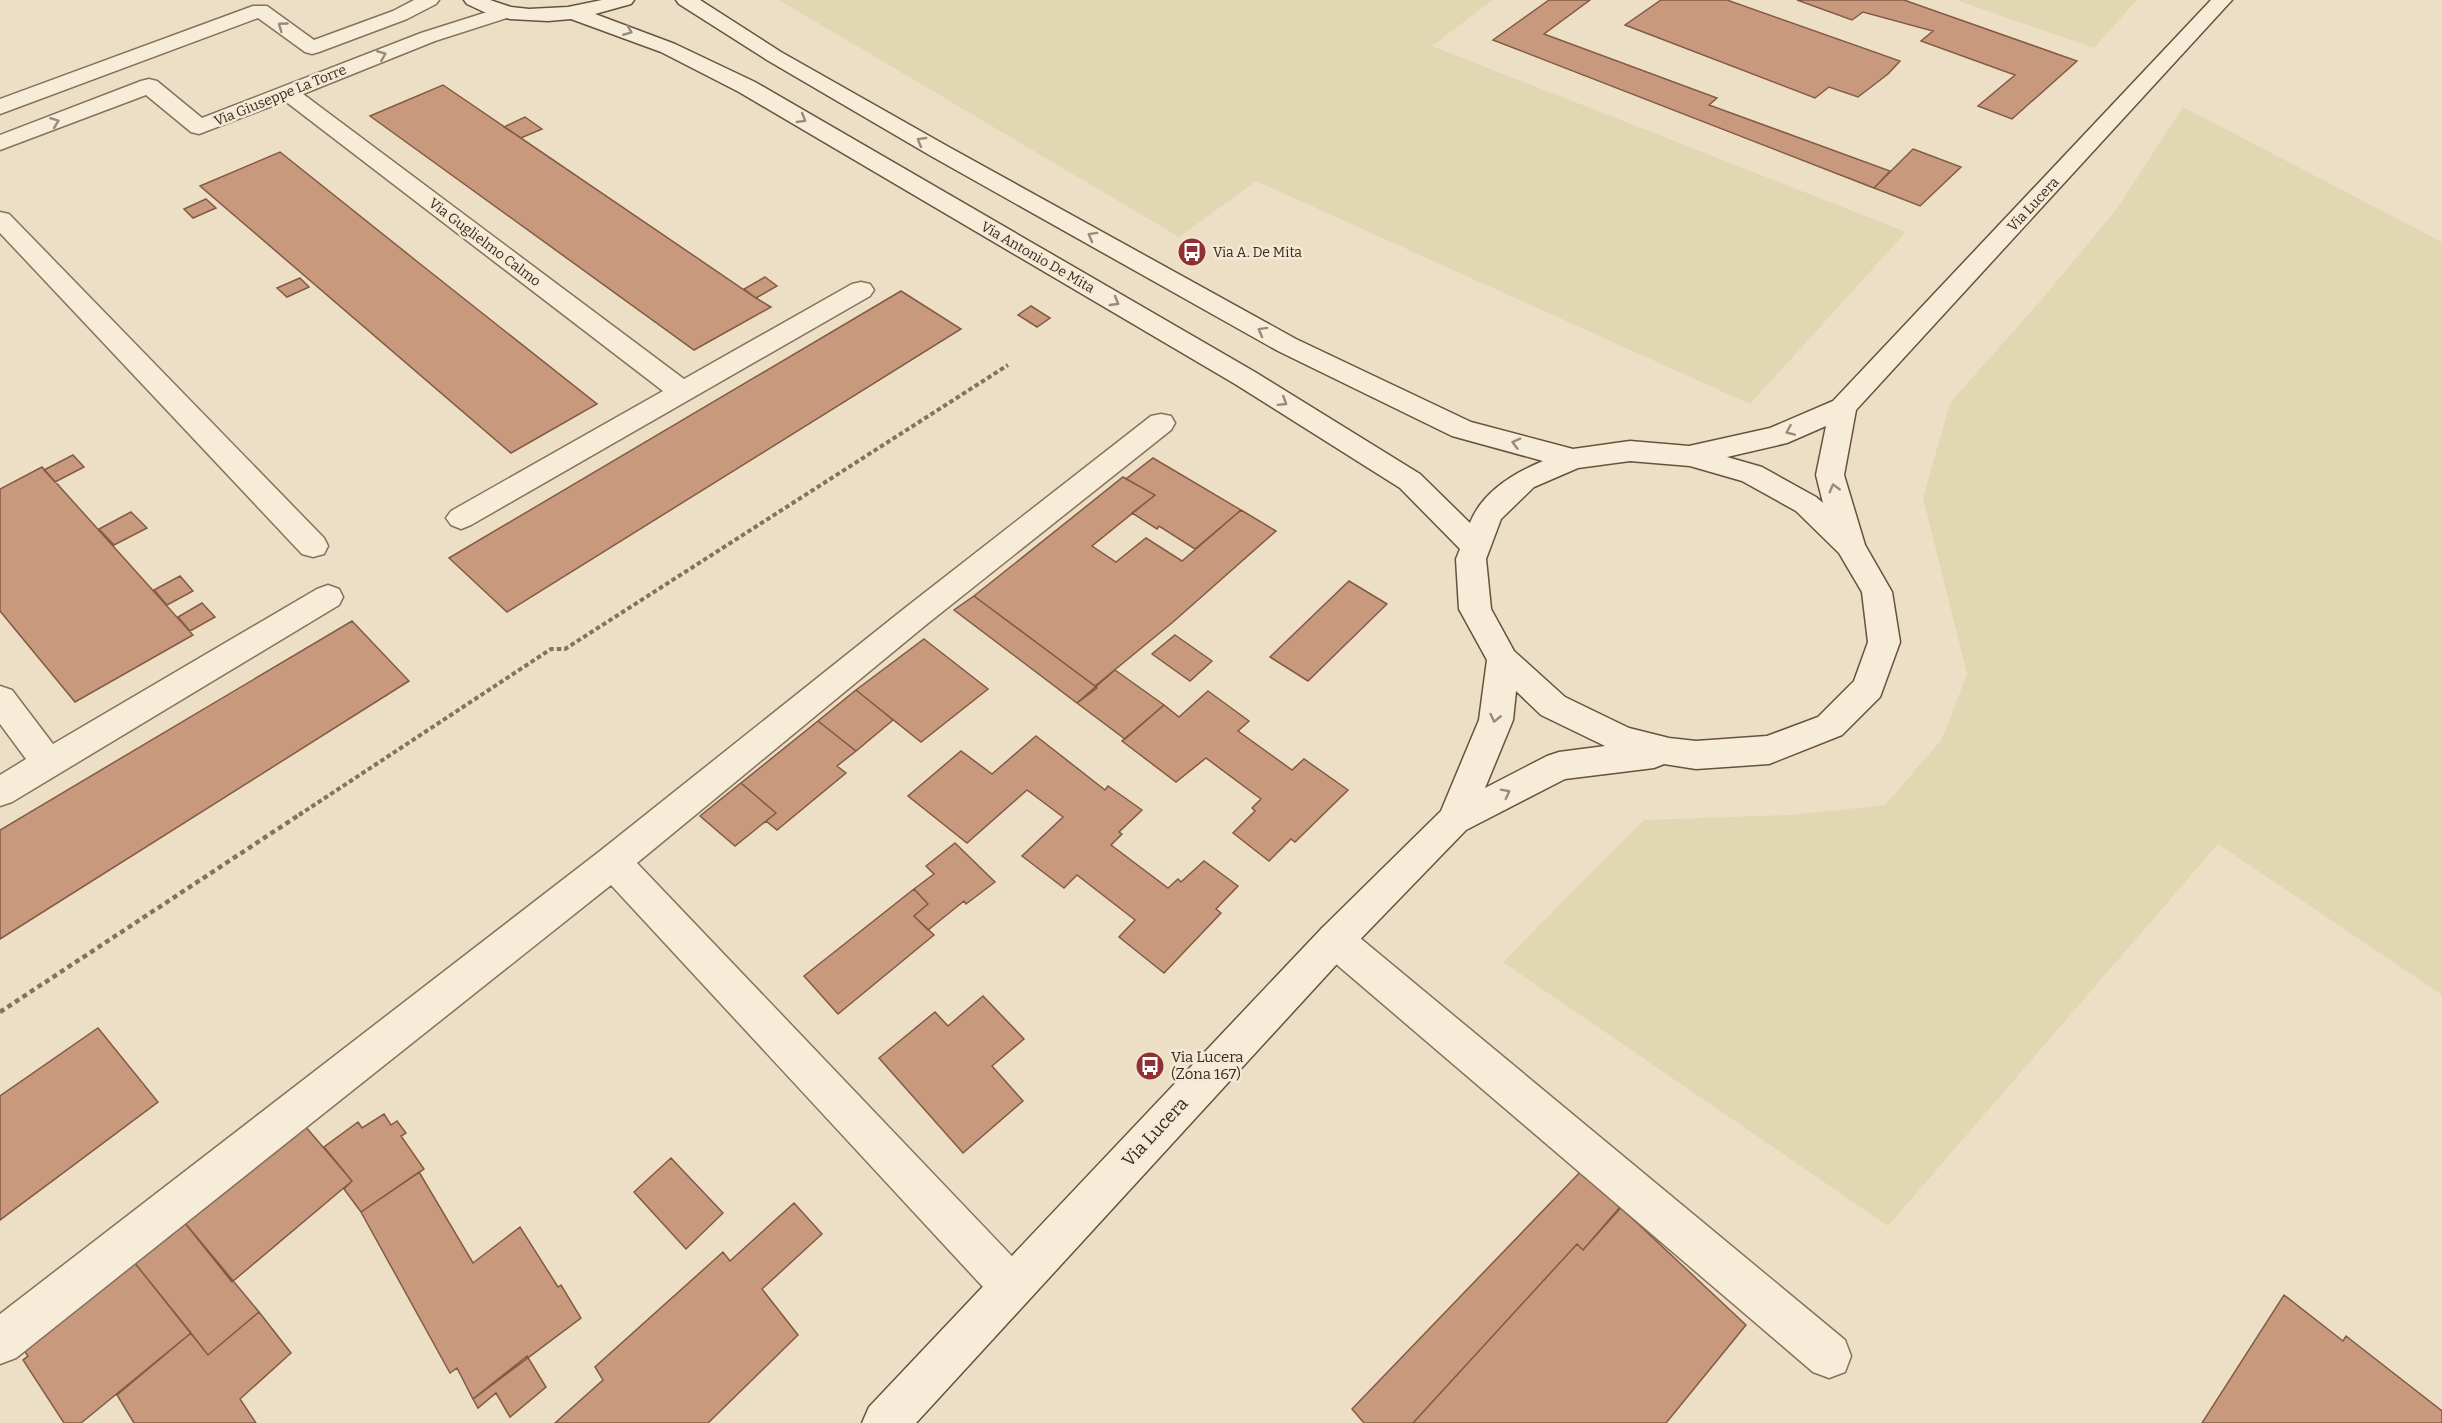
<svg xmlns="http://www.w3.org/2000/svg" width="2442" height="1423" viewBox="0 0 2442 1423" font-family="Bitter,serif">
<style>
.farmland{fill:#e1d8b3}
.building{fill:#c8997d;stroke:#835a43;stroke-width:1.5}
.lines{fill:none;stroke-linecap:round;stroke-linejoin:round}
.pedestrian-casing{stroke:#86715c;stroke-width:3}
.minor-casing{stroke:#86715c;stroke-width:3}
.secondary-casing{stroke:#67523f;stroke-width:3}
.path-far1{stroke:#86715c;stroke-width:4;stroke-dasharray:4.5 3;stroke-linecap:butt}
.path{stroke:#86715c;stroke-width:4.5;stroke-dasharray:5 4;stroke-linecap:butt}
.pedestrian{fill:#f7ecd8;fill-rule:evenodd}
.minor{fill:#f7ecd8;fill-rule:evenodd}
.secondary{fill:#f7ecd8;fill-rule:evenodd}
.oneway{stroke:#978b7c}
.labels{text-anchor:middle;stroke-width:5;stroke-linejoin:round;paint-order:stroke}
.far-street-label{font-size:14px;fill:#372a1f;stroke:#f4e9d4}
.far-poi-label{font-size:14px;fill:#372a1f;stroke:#f4e9d4;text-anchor:start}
.poi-label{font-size:15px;fill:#372a1f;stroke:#f4e9d4;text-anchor:start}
.near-street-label{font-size:18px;fill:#372a1f;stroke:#f4e9d4}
</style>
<rect width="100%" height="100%" fill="#ecdfc5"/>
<!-- farmland -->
<path class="farmland" d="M 779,0 L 1493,0 L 1432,46 L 1906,232 L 1750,404 L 1256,181 L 1179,237 Z
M 1956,0 L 2137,0 L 2094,48 Z
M 2183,107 L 2442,242 L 2442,995 L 2218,844 L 1888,1226 L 1503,962 L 1644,820 L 1791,815 L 1885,805 L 1942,739 L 1967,674 L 1923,498 L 1950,403 L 2049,291 L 2118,207 Z"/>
<!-- building -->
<path class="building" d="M 1549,0 L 1590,0 L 1544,34 L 1717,98 L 1709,105 L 1890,171 L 1874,188 L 1493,40 Z
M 1661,0 L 1727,0 L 1900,61 L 1888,74 L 1858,97 L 1829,87 L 1815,98 L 1625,25 Z
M 1797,0 L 1904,0 L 2077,61 L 2012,119 L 1978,106 L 2015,75 L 1921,41 L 1933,31 L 1863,12 L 1852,20 Z
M 443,85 L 756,298 L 771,307 L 694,350 L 370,116 Z
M 525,117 L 542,129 L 521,138 L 504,127 Z
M 1913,149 L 1961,167 L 1920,206 L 1874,188 Z
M 280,152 L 419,263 L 597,404 L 511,453 L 200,186 Z
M 206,199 L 216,208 L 193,218 L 184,209 Z
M 765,277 L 777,286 L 756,298 L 744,289 Z
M 300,278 L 309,287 L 287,297 L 277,288 Z
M 901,291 L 961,329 L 507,612 L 449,558 Z
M 1031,306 L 1050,318 L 1037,327 L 1018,315 Z
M 73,455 L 84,467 L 55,482 L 44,470 Z
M 1153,458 L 1241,510 L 1195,549 L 1159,526 L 1157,529 L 1132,513 L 1155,495 L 1126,479 Z
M 42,467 L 193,635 L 75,702 L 0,611 L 0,489 Z
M 1123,477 L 1155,495 L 1092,546 L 1116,562 L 1146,538 L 1182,561 L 1241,510 L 1276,531 L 1173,622 L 1095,686 L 974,596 Z
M 131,512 L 147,528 L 114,545 L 99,529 Z
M 180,576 L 193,591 L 167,605 L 154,590 Z
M 1349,581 L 1387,604 L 1308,681 L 1270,657 Z
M 974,596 L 1095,686 L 1097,688 L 1077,703 L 954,610 Z
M 202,603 L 215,617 L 190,631 L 178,617 Z
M 352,621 L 409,681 L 0,939 L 0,830 Z
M 1175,635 L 1212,661 L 1190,681 L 1152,654 Z
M 924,639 L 988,689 L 921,742 L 856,690 Z
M 1115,670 L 1164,705 L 1125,739 L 1077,703 Z
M 856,690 L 893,720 L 856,751 L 818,721 Z
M 1208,691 L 1249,721 L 1238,731 L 1292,770 L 1304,759 L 1348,790 L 1295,842 L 1291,839 L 1269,861 L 1233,833 L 1255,811 L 1252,808 L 1261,799 L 1206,758 L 1176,782 L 1122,741 L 1164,705 L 1179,717 Z
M 818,721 L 856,751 L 837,766 L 846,773 L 777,830 L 766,821 L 776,813 L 741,783 Z
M 1036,736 L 1105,790 L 1108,786 L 1142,810 L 1119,832 L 1122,834 L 1111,845 L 1168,888 L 1178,879 L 1181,882 L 1204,861 L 1238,886 L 1216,909 L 1221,913 L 1164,973 L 1119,937 L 1135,920 L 1077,875 L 1064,888 L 1022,856 L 1063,817 L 1027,790 L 967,843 L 908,796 L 961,751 L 992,774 Z
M 741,783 L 776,813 L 735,846 L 700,816 Z
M 955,843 L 995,882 L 966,904 L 964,901 L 928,930 L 914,916 L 928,904 L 914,889 L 934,874 L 926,866 Z
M 914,889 L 928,904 L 914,916 L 934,935 L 838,1014 L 804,976 Z
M 983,996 L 1024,1039 L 992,1066 L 1023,1101 L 963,1153 L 879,1058 L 935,1012 L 948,1026 Z
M 98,1028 L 158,1102 L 0,1220 L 0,1096 Z
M 384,1114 L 391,1125 L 397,1121 L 406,1133 L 401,1136 L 424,1169 L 361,1212 L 344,1189 L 352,1181 L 324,1147 L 358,1122 L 362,1128 Z
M 305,1126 L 352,1181 L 232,1282 L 185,1223 Z
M 671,1158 L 723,1213 L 686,1249 L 634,1192 Z
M 1586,1166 L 1625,1203 L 1583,1250 L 1577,1244 L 1413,1423 L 1364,1423 L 1352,1409 Z
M 419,1172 L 473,1263 L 520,1227 L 558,1287 L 561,1285 L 581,1318 L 473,1399 L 457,1368 L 450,1373 L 361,1212 Z
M 794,1203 L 822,1234 L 762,1289 L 798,1335 L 708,1423 L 555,1423 L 603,1380 L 595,1367 L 723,1252 L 730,1261 Z
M 1620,1207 L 1746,1325 L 1666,1423 L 1413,1423 L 1577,1244 L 1583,1250 Z
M 185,1223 L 259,1312 L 208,1355 L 134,1262 Z
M 134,1262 L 191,1333 L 81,1423 L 64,1423 L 23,1360 L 28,1356 L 14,1337 Z
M 2284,1295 L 2343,1341 L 2346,1336 L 2442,1411 L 2442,1423 L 2202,1423 Z
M 259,1312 L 291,1353 L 240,1399 L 256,1423 L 134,1423 L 117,1395 L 191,1333 L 208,1355 Z
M 527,1356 L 546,1387 L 510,1417 L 496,1393 L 478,1408 L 473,1399 Z"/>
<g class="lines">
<!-- pedestrian casing -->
<g class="pedestrian-casing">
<path id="pedestrian" d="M 0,212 L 9,214 L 324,538 L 328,546 L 324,554 L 313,557 L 302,554 L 0,233 Z"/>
</g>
<!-- minor casing -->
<g class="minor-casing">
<path id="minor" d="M 414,0 L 439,0 L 436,4 L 407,19 L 319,52 L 312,54 L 305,52 L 258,18 L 0,114 L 0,99 L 253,6 L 267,6 L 314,40 L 393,11 Z
M 506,6 L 513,8 L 516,12 L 513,16 L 435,41 L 303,94 L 684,379 L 852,284 L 861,282 L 870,284 L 874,290 L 870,296 L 471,525 L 461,529 L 451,525 L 446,518 L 451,511 L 663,391 L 285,101 L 199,134 L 191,132 L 146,95 L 0,150 L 0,135 L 141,81 L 149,79 L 157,81 L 202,118 L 421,33 Z
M 1161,414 L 1171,416 L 1175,423 L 1171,430 L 927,624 L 637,863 L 1026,1271 L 1033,1286 L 1026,1301 L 1011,1308 L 996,1301 L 611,885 L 16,1358 L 0,1364 L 0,1314 L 600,851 L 905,608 L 1151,416 Z
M 328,585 L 339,589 L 343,597 L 339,605 L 12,802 L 0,806 L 0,775 L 26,759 L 0,724 L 0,686 L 12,690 L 53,744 L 317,589 Z
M 1335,923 L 1348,928 L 1845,1340 L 1851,1356 L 1845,1372 L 1829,1378 L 1813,1372 L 1322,952 L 1316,940 L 1322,928 Z"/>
</g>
<!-- secondary casing -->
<g class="secondary-casing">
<path id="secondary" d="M 464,0 L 490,0 L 511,7 L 529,9 L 568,7 L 602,0 L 634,0 L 631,4 L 595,14 L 675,44 L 755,82 L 1255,372 L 1420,474 L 1470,523 C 1482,492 1514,473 1543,461 L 1452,436 L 1278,351 L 931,156 L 767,60 L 679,4 L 676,0 L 700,0 L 781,52 L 947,146 L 1296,339 L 1471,422 L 1573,449 L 1630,441 L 1689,446 L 1770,428 L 1833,401 L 2211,0 L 2232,0 L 1856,410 L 1844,475 L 1865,545 L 1892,592 L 1900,642 L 1880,697 L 1842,735 L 1769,764 L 1696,769 L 1664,764 L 1654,768 L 1565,779 L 1466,830 L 1348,952 L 916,1423 L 862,1423 L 869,1407 L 1322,928 L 1441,811 L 1479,720 L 1487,660 L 1459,609 L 1456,559 L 1460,549 L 1400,488 L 1235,384 L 739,92 L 661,52 L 571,19 L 548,21 L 510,19 L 484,12 L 467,4 ZM 1826,426 L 1816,475 L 1823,503 L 1816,497 L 1762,467 L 1727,457 L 1787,443 ZM 1630,461 L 1690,466 L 1742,481 L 1796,511 L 1839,553 L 1862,592 L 1868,642 L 1854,681 L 1818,717 L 1767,736 L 1696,741 L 1669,738 L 1629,728 L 1565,697 L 1514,651 L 1491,609 L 1486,559 L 1501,519 L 1534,487 L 1578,468 ZM 1516,691 L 1541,715 L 1605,746 L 1559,752 L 1547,756 L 1485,788 L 1513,720 Z"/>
</g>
<!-- path-far1 -->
<path class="path-far1" d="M 299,815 L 551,649 L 565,649 L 1008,365"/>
<!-- path -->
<path class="path" d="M 0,1012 L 302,813"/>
<!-- pedestrian -->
<use href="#pedestrian" class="pedestrian"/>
<!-- minor -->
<use href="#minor" class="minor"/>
<!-- secondary -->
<use href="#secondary" class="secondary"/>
</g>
<!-- one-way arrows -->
<defs><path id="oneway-chevron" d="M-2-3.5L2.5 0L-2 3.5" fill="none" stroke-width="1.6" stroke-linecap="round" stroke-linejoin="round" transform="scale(1.5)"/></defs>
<g class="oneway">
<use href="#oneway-chevron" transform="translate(282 26) rotate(-144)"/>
<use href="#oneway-chevron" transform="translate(628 31) rotate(22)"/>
<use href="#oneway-chevron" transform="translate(382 55) rotate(-22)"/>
<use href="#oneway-chevron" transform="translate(802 119) rotate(31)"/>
<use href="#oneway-chevron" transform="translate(55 122) rotate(-21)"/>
<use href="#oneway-chevron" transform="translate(921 141) rotate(-150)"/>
<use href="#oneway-chevron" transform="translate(1092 236) rotate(-151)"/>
<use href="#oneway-chevron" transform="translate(1115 302) rotate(30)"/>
<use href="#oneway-chevron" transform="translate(1262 331) rotate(-151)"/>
<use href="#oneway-chevron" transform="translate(1283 402) rotate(32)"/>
<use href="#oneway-chevron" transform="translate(1790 431) rotate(157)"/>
<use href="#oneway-chevron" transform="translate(1516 443) rotate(-165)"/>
<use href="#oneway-chevron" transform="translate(1834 488) rotate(-105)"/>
<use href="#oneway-chevron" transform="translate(1495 718) rotate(103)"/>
<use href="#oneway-chevron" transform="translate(1506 793) rotate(-27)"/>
</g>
<!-- icons -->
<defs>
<g id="bus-disc" transform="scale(1.5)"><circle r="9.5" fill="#913034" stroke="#f4e9d4"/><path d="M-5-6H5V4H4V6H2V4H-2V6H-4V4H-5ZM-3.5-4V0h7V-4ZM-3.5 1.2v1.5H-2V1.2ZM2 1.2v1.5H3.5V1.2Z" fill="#fff"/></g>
</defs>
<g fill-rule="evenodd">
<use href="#bus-disc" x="1192" y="252"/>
<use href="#bus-disc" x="1150" y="1066"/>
</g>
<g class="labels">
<!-- far-street labels -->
<g class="far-street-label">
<text transform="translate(280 95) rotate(-22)" y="5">Via Giuseppe La Torre</text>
<text transform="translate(2033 204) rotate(-47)" y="5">Via Lucera</text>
<text transform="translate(485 242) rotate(37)" y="5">Via Guglielmo Calmo</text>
<text transform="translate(1038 257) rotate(30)" y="5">Via Antonio De Mita</text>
</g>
<!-- far-poi labels -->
<g class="far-poi-label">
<text x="1213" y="257">Via A. De Mita</text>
</g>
<!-- poi labels -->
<g class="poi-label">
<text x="1171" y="1062">Via Lucera<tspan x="1171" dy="17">(Zona 167)</tspan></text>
</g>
<!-- near-street labels -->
<g class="near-street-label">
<text transform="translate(1155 1132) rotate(-47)" y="6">Via Lucera</text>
</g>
</g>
</svg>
